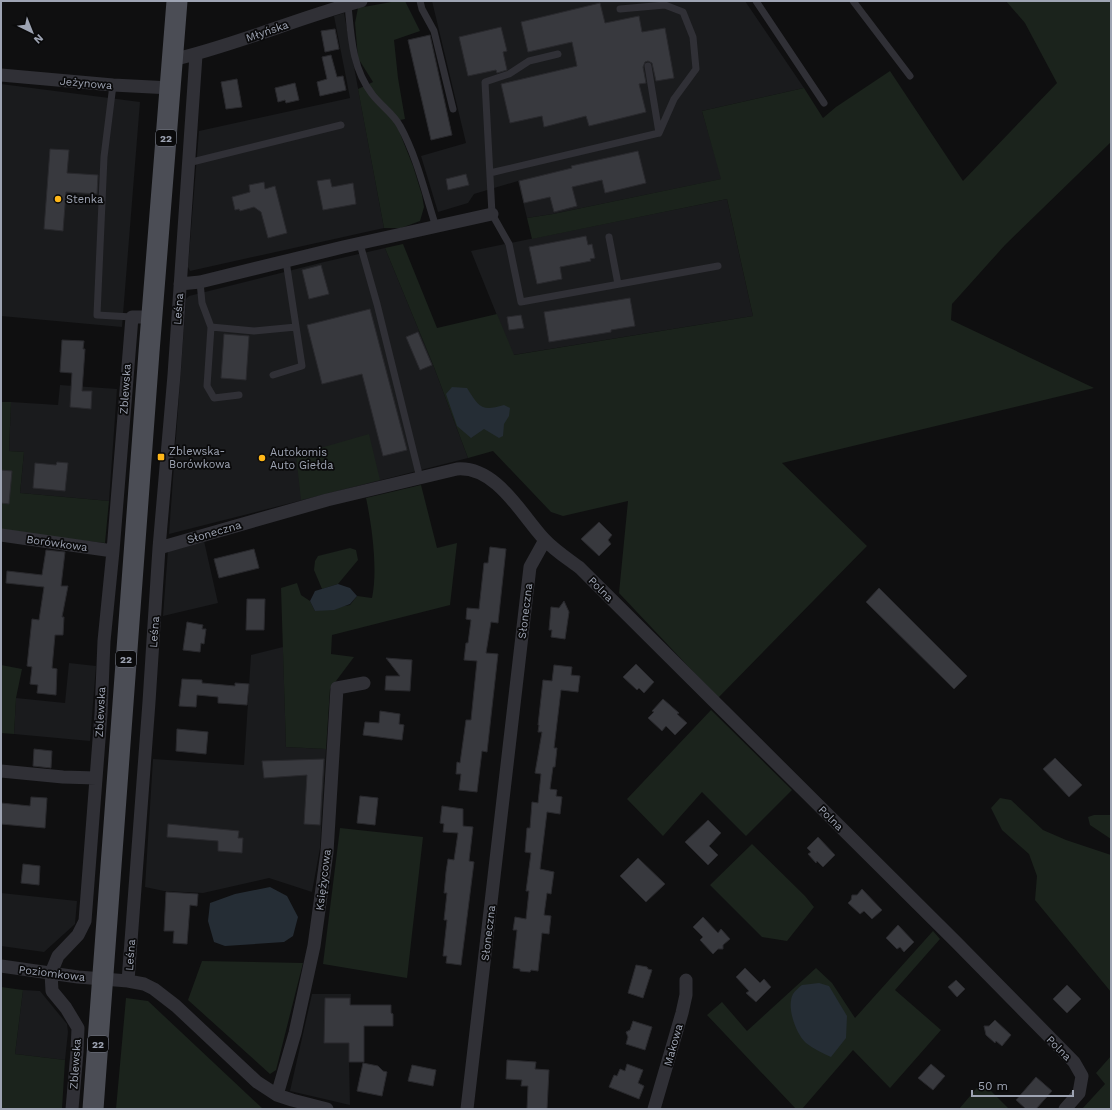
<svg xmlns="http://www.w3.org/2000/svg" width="1112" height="1110" viewBox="0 0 1112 1110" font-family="'Work Sans',sans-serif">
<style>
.built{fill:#1a1b1d}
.green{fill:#1b231c}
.water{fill:#252d35}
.building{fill:#38393e;stroke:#29292d}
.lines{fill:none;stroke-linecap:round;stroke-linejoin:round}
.lane{stroke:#303036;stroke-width:7}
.street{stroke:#303036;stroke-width:13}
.primary{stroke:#4b4d55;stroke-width:21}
.poi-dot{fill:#ffb718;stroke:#0a0a0b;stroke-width:1.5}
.labels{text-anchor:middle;stroke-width:3.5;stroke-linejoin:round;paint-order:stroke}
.shield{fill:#0a0a0b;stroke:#727681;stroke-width:1}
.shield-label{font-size:10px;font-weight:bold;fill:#9ea4b3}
.street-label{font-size:11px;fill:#9ea4b3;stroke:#0a0a0b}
.poi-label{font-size:11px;fill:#9ea4b3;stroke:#0a0a0b;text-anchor:start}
</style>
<rect width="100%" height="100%" fill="#0f0f10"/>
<!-- built -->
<path class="built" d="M 432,1 L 745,1 L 804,88 L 702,111 L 722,179 L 553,214 L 527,218 L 518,181 L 474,194 L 468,203 L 438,212 L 421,156 L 466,143 Z
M 344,13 L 384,228 L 190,271 L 188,267 L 199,131 L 350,98 L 334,16 Z
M 1,84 L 140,102 L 122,327 L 1,316 Z
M 727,199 L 753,316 L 513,355 L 471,251 Z
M 385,248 L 434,367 L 468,458 L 169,534 L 186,299 L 189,296 L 324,262 Z
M 60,385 L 117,389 L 109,501 L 20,493 L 24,452 L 9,451 L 11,402 L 58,405 Z
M 204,541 L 218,603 L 163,616 L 168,550 Z
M 283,647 L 286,747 L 326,749 L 320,848 L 312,892 L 269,878 L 203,893 L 164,891 L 145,887 L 153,759 L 244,765 L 251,655 Z
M 69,663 L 96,666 L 90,741 L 14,734 L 16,698 L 65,703 Z
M 1,893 L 77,901 L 75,924 L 44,952 L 1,946 Z
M 23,990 L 40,991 L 67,1024 L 68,1032 L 65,1060 L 15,1054 Z
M 312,994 L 351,994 L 349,1062 L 350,1105 L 290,1091 Z"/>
<!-- green -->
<path class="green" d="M 397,1 L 405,1 L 420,31 L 394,40 L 398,78 L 405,119 L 395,121 L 413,166 L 422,195 L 424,207 L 420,221 L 401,228 L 384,228 L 358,89 L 373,82 L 358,58 L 355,23 L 358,8 Z
M 1006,1 L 1111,1 L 1111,142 L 1005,245 L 952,304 L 951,320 L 1094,388 L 782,463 L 867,546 L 718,698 L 619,593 L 628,501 L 563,516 L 551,512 L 493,451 L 468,458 L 434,367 L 385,248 L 403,244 L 437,328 L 497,314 L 514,355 L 753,316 L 727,199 L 532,239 L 527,218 L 553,214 L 721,179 L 702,111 L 804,88 L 823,118 L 836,107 L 890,71 L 963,181 L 1057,83 L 1025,23 Z
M 1,402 L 11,402 L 9,451 L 24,452 L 20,493 L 109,501 L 105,543 L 1,532 Z
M 369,434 L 380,480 L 301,500 L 296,455 Z
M 421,485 L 437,548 L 457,543 L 450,605 L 332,635 L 331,654 L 354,657 L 330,689 L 326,749 L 286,747 L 281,588 L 297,583 L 301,595 L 310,601 L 315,611 L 350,605 L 357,596 L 372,598 C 378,570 372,526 366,498 Z
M 350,548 L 356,550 L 358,560 L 338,584 L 322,589 L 314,570 L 315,561 L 318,556 Z
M 1,665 L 22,669 L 16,698 L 14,734 L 1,733 Z
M 711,710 L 792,790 L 746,836 L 702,792 L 663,836 L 627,799 Z
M 1000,798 L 1011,800 L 1043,830 L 1066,840 L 1111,855 L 1111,992 L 1035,900 L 1037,876 L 1029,854 L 1002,830 L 991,808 Z
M 1094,815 L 1111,815 L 1111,839 L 1090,825 L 1088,817 Z
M 340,828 L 423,837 L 407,978 L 323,964 Z
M 752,844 L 805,896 L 814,907 L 787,941 L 762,937 L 710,885 Z
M 933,931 L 940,939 L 895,990 L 941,1030 L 890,1088 L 853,1050 L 802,1109 L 796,1109 L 707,1015 L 722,1002 L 747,1031 L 816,968 L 832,983 L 855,1018 Z
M 202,961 L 303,963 L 276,1070 L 270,1074 L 188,1000 Z
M 1,987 L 23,990 L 15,1054 L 65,1060 L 62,1109 L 1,1109 Z
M 126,998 L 148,1001 L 263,1109 L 116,1109 Z
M 1111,1056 L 1111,1109 L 1082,1109 L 1105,1084 L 1096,1073 Z
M 982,1082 L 1009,1109 L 959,1109 Z"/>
<!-- water -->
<path class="water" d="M 452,387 L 467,388 C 479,407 481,412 504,405 L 510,408 L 509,416 L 504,424 L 503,436 L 499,438 L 484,429 L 471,438 L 457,426 L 446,394 Z
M 338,584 L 350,588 L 357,596 L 350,604 L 334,610 L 315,611 L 310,601 L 315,591 Z
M 270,887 L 287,896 L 298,917 L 293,936 L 284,942 L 225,946 L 214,942 L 208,921 L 210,903 L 235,894 Z
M 819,983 L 829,986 L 847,1016 L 846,1038 L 831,1057 C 822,1053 814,1049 806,1043 C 796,1034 786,1007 793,994 C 795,991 799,987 802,985 Z"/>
<!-- building -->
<path class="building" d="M 600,3 L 605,23 L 639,16 L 642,32 L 665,28 L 674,78 L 656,81 L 652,63 L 648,61 L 645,62 L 643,67 L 646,83 L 639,84 L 646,112 L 630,116 L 589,126 L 586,116 L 544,127 L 542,116 L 510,123 L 501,84 L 577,66 L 572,42 L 528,52 L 521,22 Z
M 501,27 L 507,51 L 503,52 L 507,70 L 497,73 L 496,70 L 468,76 L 459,37 Z
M 335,29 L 339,49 L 325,52 L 321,31 Z
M 430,35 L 452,135 L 431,140 L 408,40 Z
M 331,55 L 337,77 L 343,76 L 346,90 L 320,96 L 317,82 L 327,79 L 322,57 Z
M 237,79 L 242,107 L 226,109 L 221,82 Z
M 295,83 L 299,100 L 286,103 L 285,100 L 278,102 L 275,88 Z
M 50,149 L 69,150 L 67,173 L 98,175 L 97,194 L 66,192 L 63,231 L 44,229 Z
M 638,151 L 646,183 L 605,193 L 602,180 L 572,187 L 577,206 L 554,212 L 550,197 L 524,203 L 519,181 L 572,168 L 571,166 Z
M 466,174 L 469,185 L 448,190 L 446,179 Z
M 330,179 L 332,187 L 353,183 L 356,204 L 323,210 L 317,181 Z
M 264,182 L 265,189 L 275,186 L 287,233 L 268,238 L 261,212 L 254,207 L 240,211 L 239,209 L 235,210 L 232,197 L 250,192 L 249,185 Z
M 586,236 L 588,245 L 592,244 L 595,258 L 590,259 L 591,261 L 560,267 L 562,279 L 537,284 L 529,247 Z
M 321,265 L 329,294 L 309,299 L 302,270 Z
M 630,298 L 635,326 L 611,330 L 611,332 L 549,342 L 544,312 Z
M 370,309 L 407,450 L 383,456 L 362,374 L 322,384 L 307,325 Z
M 521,315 L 524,328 L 509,330 L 507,317 Z
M 418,332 L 432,365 L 420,370 L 406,337 Z
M 224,334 L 249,336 L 246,380 L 221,378 Z
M 62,340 L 84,341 L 83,349 L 85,349 L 82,391 L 92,391 L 91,409 L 70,407 L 72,373 L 60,372 Z
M 57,462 L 68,463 L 65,491 L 33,488 L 35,463 L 56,465 Z
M 1,470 L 12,471 L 9,504 L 1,503 Z
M 599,522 L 612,535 L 608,540 L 611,544 L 599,556 L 581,539 Z
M 490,547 L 506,549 L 498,623 L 491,622 L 486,653 L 498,654 L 487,752 L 482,751 L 477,792 L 459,790 L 461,774 L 456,774 L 457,762 L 460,763 L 466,720 L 471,720 L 477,661 L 464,660 L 466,643 L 468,643 L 471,620 L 466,619 L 467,608 L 479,609 L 484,563 L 488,563 Z
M 254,549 L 259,568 L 219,578 L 214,559 Z
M 46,550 L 65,552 L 61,586 L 68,586 L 62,617 L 64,617 L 63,635 L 55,635 L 52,668 L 57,669 L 56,695 L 37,693 L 38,685 L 30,684 L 32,667 L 27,666 L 32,619 L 39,620 L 44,587 L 6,583 L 7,571 L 42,575 Z
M 879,588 L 967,676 L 954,689 L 866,602 Z
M 247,599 L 265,599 L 264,630 L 246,630 Z
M 564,601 L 569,612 L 565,639 L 551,637 L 552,630 L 549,630 L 551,607 L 559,608 Z
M 187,622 L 203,625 L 202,629 L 206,629 L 204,644 L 201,643 L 200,652 L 183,650 Z
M 386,658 L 412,660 L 410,691 L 385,690 L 386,676 L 400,676 Z
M 636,664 L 654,682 L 644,693 L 639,688 L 637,690 L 623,677 Z
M 554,665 L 572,667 L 571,675 L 580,676 L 578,692 L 561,690 L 554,748 L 557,748 L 555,767 L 553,767 L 550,789 L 557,790 L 556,796 L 562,797 L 560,814 L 547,812 L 540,869 L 554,872 L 551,894 L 547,893 L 544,915 L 551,916 L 549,934 L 542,933 L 538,971 L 531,970 L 530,972 L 520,971 L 520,969 L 513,968 L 517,930 L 513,930 L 515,917 L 526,919 L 529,891 L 526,891 L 531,853 L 525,852 L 527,828 L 530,828 L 532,802 L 538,803 L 541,774 L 535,773 L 542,732 L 538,732 L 539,725 L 538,725 L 543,680 L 552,681 Z
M 182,679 L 202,680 L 202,683 L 235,686 L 235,683 L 249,684 L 247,705 L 218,703 L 218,697 L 197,695 L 196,707 L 179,706 Z
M 663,699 L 679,713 L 677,714 L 687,723 L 675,735 L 666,726 L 662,731 L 648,718 L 654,712 L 652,711 Z
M 380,711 L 400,714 L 399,724 L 404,725 L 402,740 L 363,735 L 365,722 L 379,723 Z
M 177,729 L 208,732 L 206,754 L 176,751 Z
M 34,749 L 52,751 L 51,768 L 33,766 Z
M 1055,758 L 1082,785 L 1069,797 L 1043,769 Z
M 324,759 L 320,825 L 304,824 L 307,775 L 264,778 L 262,761 Z
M 360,796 L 378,798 L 375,825 L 357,823 Z
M 31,797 L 47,798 L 45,828 L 1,824 L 1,803 L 30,806 Z
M 442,806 L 463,809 L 463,826 L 473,827 L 469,861 L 474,862 L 461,965 L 446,963 L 447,956 L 443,956 L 447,920 L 444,920 L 447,893 L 444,893 L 446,872 L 448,859 L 454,860 L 458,833 L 443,832 L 444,824 L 440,823 Z
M 708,820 L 721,833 L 709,846 L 718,855 L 708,865 L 685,842 Z
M 168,824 L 239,831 L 238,838 L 243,838 L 242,853 L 218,851 L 218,841 L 167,837 Z
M 818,837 L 835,855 L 823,867 L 817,861 L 816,863 L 808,854 L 811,852 L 807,848 Z
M 638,858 L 665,884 L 646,902 L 620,876 Z
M 23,864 L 40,866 L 39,885 L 21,883 Z
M 862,889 L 882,910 L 872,919 L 864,911 L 860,914 L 848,903 L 851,900 L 852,895 L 857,895 Z
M 166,892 L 198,894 L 197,906 L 190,905 L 187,944 L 173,943 L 174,931 L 164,931 Z
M 703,917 L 718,933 L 721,929 L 730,939 L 723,945 L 723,949 L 718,949 L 713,954 L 700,940 L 703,937 L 693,927 Z
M 898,925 L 914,942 L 904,952 L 900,947 L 897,949 L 886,938 Z
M 636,965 L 647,967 L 648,969 L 652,970 L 643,998 L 628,993 Z
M 745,968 L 760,983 L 764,979 L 771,987 L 756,1002 L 746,993 L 749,991 L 736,977 Z
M 956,980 L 965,989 L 957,997 L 948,987 Z
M 1067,985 L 1081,999 L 1067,1013 L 1053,999 Z
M 325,998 L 350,998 L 350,1005 L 391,1005 L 391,1013 L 393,1014 L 393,1026 L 364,1026 L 364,1062 L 349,1062 L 349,1043 L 324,1043 Z
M 995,1020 L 1011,1035 L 1002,1046 L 996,1041 L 995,1043 L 986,1035 L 984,1026 L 989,1026 Z
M 633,1021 L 652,1027 L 645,1050 L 626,1044 L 628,1037 L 626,1032 L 630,1030 Z
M 507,1060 L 536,1062 L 535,1069 L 549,1070 L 547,1109 L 527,1109 L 528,1086 L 521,1086 L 522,1080 L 506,1079 Z
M 363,1063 L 378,1066 L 383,1071 L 387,1072 L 382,1096 L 357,1091 Z
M 627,1064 L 643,1070 L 638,1083 L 644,1086 L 639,1099 L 609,1087 L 614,1075 L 617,1076 L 620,1069 L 625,1071 Z
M 931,1064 L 945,1076 L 933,1090 L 918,1078 Z
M 412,1065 L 436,1070 L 433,1086 L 408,1081 Z
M 1036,1077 L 1052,1091 L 1036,1109 L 1026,1109 L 1016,1100 Z"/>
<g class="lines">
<!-- lane -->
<path class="lane" d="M 420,1 L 422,9 L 434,31 L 453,109
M 756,1 L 824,103
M 853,1 L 910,76
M 348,5 C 351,36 352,68 372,94 C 380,105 394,114 400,126 C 417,157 425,193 436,227
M 620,9 L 665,5 L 683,12 L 693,37 L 696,69 L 674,99 L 659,133
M 558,54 L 529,61 L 509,74 L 485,82 L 492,214 L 509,244 L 521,302 L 718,266
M 113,85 L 104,157 L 97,315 L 132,317
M 188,163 L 341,125
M 490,173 L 659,133 L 648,66
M 609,237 L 618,284
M 360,244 L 377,304 L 420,478
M 200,282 L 202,303 L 211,327 L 207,386 L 214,398 L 239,395
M 211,327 L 254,331 L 296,327
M 273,375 L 302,366 L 286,261"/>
<!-- street -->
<path class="street" d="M 172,60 C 237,45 297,18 361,1
M 1,75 L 113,85 L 171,88
M 180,284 L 200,282 L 343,247 L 492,214
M 1,535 L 113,551
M 159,548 L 327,500 L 457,469 C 496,466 521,514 544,539 C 554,550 568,559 580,568 L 956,942 L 1074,1062 L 1082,1076 L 1079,1093 L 1065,1109
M 1,771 L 63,777 L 96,778
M 1,966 L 78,977 L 128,981 L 144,984 L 154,989 L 176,1006 L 257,1082 L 277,1095 L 292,1100 L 327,1109
M 128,981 L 149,702 L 159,548 L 174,375 L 196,55
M 277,1095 L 295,1033 L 314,946 L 327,852 L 337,688 L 364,683
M 72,1109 L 77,1052 L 78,1028 L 66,1008 L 52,991 L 51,973 L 58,956 L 78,935 L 85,921 L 101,714 L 104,641 L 113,551 L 132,317 L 152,317
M 467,1109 L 530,567 L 545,540
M 654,1109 L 682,1013 L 686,995 L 686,980"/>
<!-- primary -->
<path class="primary" d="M 93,1109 L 149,352 L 177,1"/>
</g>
<!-- markers -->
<g class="poi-dot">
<circle cx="58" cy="199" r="4"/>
<rect x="157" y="453" width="8" height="8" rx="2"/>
<circle cx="262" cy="458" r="4"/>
</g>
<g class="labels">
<!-- shield labels -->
<g class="shield">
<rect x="156" y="130" width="20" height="16" rx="3"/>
<rect x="116" y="651" width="20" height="16" rx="3"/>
<rect x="88" y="1036" width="20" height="16" rx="3"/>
</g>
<g class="shield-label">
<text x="166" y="142">22</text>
<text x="126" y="663">22</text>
<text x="98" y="1048">22</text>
</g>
<!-- street labels -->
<g class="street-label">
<text transform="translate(267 31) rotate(-19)" y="4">Młyńska</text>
<text transform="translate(86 83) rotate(5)" y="4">Jeżynowa</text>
<text transform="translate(178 309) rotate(-86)" y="4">Leśna</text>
<text transform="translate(125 389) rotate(-86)" y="4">Zblewska</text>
<text transform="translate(214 532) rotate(-16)" y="4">Słoneczna</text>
<text transform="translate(57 543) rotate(8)" y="4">Borówkowa</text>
<text transform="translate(601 589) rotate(45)" y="4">Polna</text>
<text transform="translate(525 611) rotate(-83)" y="4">Słoneczna</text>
<text transform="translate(154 632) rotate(-86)" y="4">Leśna</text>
<text transform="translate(100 712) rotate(-87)" y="4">Zblewska</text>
<text transform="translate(831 818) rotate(45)" y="4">Polna</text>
<text transform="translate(323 880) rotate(-83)" y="4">Księżycowa</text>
<text transform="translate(488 933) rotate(-83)" y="4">Słoneczna</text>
<text transform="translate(130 955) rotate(-86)" y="4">Leśna</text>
<text transform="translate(52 973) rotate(7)" y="4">Poziomkowa</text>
<text transform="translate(673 1045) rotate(-74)" y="4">Makowa</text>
<text transform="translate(1059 1048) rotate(45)" y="4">Polna</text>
<text transform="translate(75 1064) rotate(-86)" y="4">Zblewska</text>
</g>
<!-- poi labels -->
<g class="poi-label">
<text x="66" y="203">Stenka</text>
<text x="169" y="455">Zblewska-<tspan x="169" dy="13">Borówkowa</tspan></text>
<text x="270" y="456">Autokomis<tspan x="270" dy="13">Auto Giełda</tspan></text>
</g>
</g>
<!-- border -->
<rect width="1112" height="1110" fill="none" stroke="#9ea4b3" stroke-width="4"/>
<!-- north arrow -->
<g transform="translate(32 32) rotate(137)" stroke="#0a0a0b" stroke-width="3" paint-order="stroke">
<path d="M0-3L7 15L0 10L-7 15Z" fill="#9ea4b3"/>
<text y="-6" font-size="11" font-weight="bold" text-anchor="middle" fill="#9ea4b3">N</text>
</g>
<!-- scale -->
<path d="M972 1090v6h101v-6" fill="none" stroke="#9ea4b3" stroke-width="2"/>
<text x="978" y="1090" font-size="12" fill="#9ea4b3" stroke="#0a0a0b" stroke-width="3" paint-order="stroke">50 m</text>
</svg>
